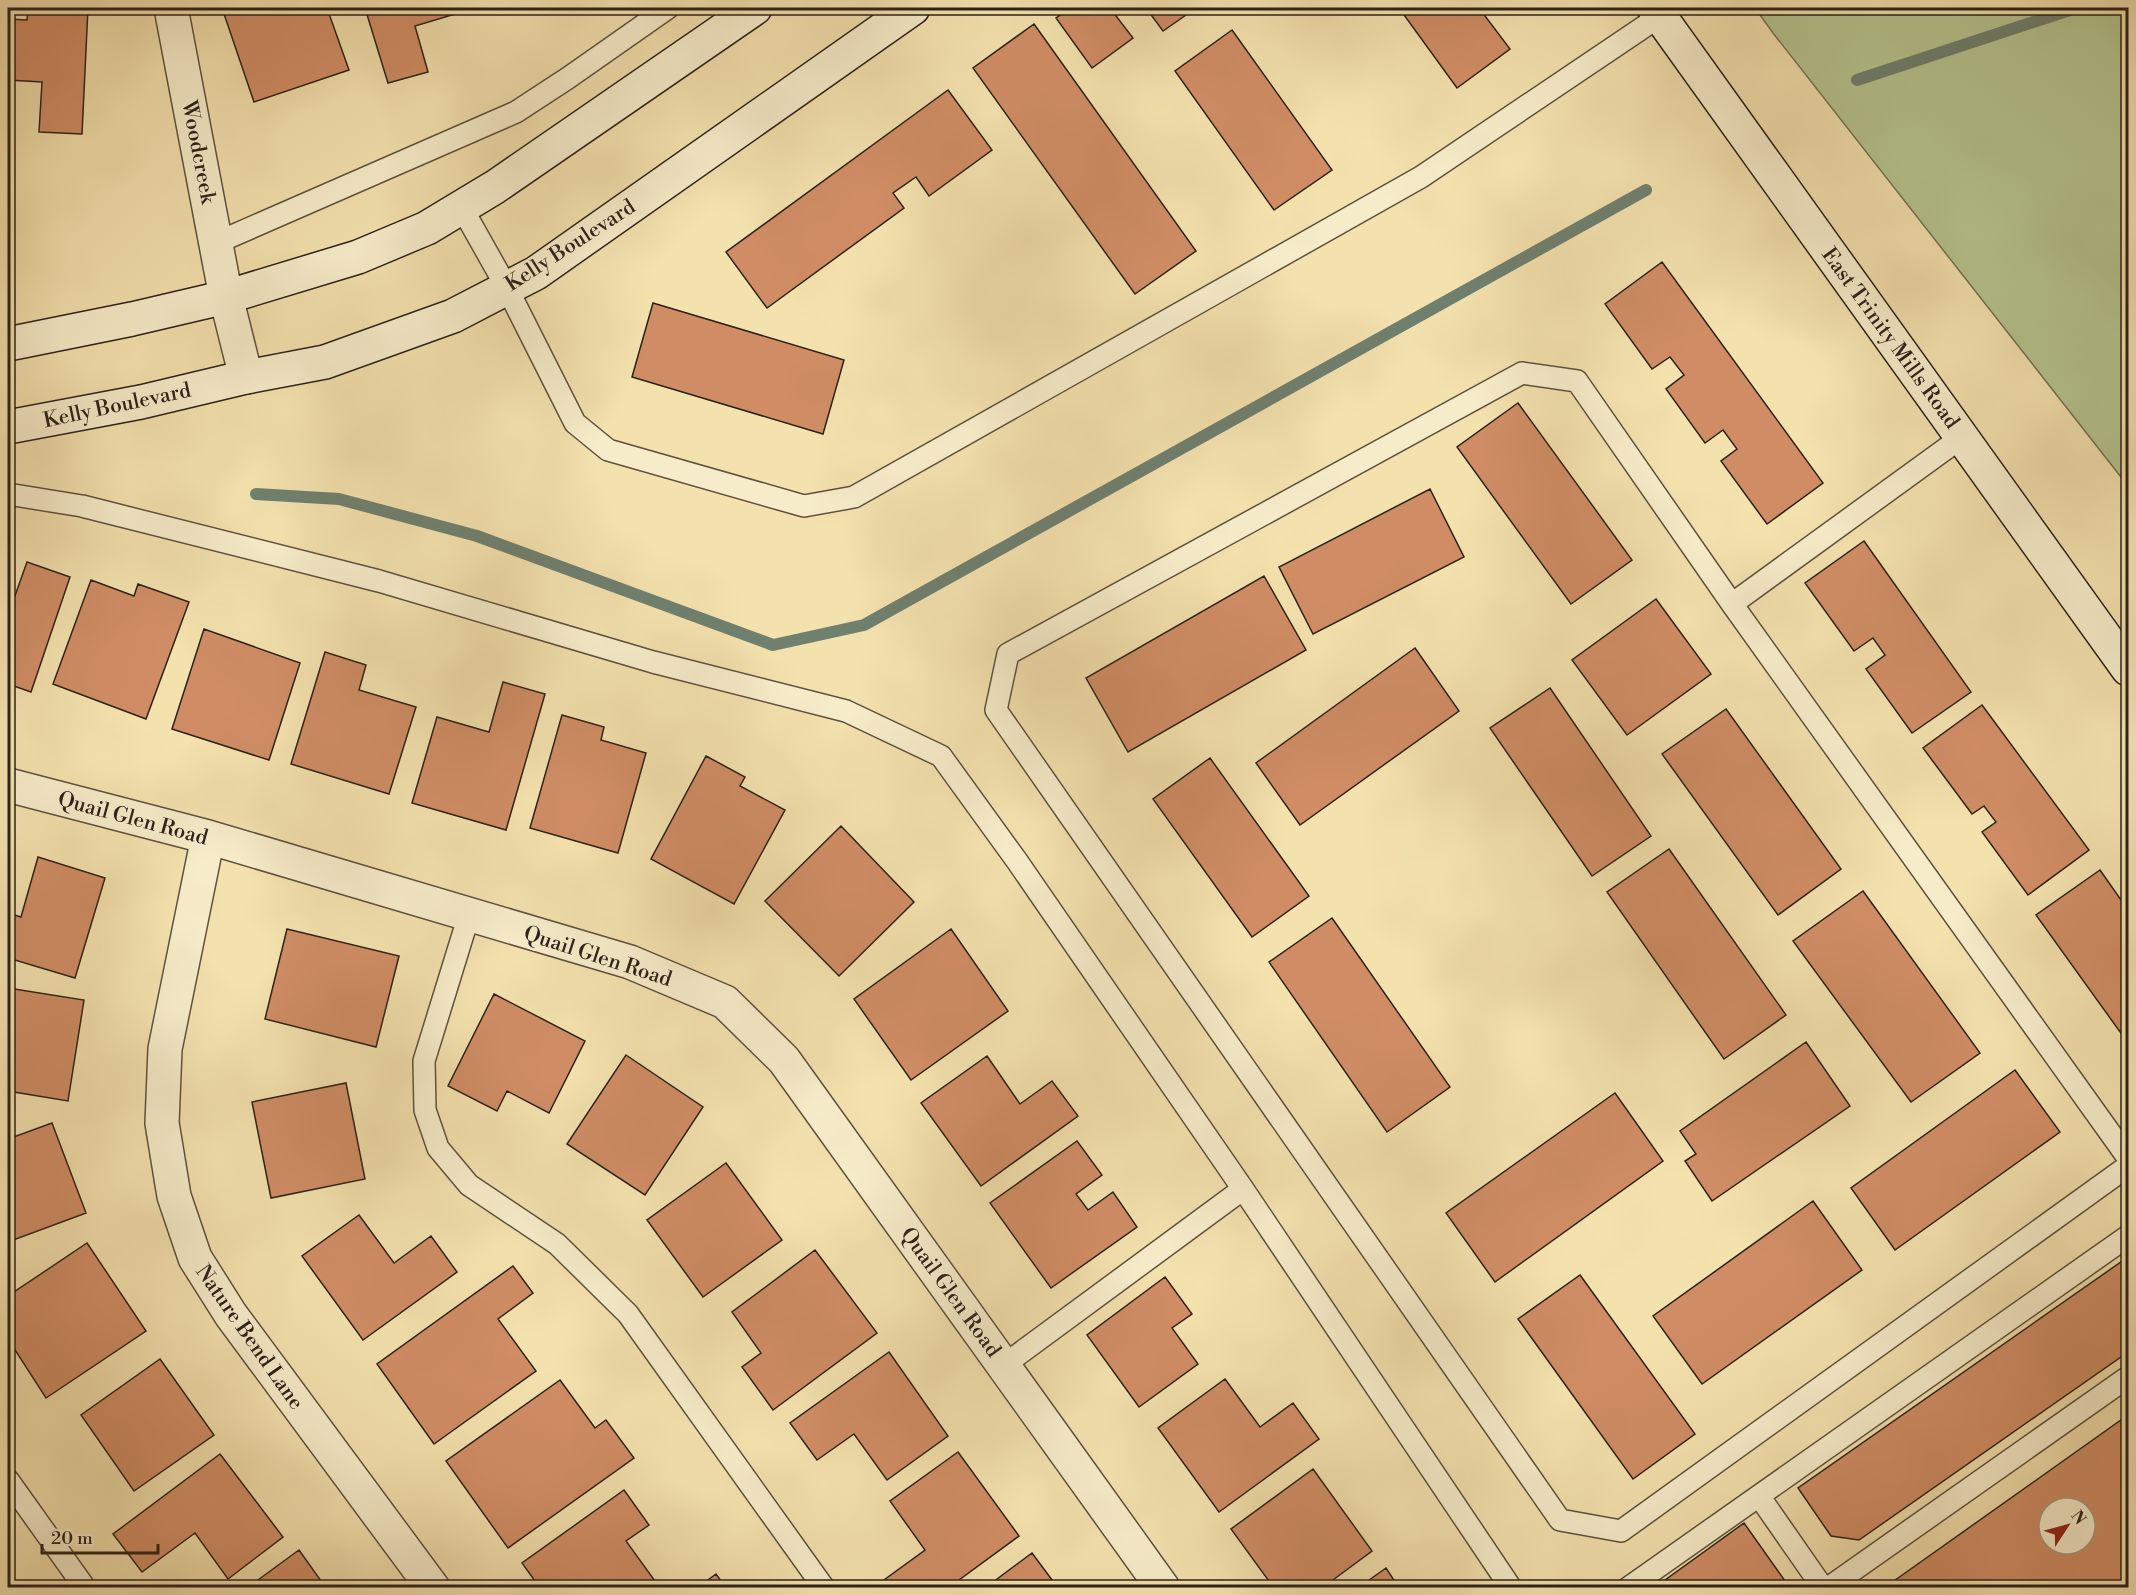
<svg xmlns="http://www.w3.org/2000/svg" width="2136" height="1595" viewBox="0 0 2136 1595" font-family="'Libre Bodoni',serif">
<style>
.green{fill:#b5c48f;stroke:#707354;stroke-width:1.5}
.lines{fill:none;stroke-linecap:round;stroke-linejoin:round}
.stream{stroke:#6f806f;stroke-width:12}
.building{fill:#d08d65;stroke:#2c2219;stroke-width:1.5;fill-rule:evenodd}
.service-casing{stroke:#5e523e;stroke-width:24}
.minor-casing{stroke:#5e523e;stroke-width:36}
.secondary-casing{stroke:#2c2219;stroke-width:36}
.service{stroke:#f7ecca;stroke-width:21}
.minor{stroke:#f7ecca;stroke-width:33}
.secondary{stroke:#f7ecca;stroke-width:33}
.labels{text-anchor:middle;stroke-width:5;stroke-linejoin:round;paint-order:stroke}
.street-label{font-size:21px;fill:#2c2219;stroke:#f7ecca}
</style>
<rect width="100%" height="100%" fill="#f3e1ae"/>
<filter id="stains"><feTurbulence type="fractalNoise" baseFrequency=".00333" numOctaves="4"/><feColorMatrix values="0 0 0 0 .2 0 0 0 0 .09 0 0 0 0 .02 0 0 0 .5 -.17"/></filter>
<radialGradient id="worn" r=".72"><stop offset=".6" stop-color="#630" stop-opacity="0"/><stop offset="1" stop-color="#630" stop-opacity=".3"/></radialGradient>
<!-- green -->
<path class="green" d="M 1755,8 L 2128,8 L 2128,486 L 1773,33 Z"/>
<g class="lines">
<!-- stream -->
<path class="stream" d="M 1857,80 L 2076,8
M 256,494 L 339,499 L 477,536 L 773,645 L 864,625 L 1646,190"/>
</g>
<!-- building -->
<path class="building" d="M 28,8 L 88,8 L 82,134 L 39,132 L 42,82 L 8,80 L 8,19 L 27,20 Z
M 222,8 L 327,8 L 349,70 L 254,102 Z
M 365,8 L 475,8 L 415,26 L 428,72 L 388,83 Z
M 1070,8 L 1110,8 L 1133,38 L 1092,68 L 1056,18 Z
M 1146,8 L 1196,8 L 1163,31 Z
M 1399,8 L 1479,8 L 1510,49 L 1457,88 Z
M 1034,24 L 1196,251 L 1135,294 L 973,68 Z
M 1232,30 L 1332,170 L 1274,210 L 1175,71 Z
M 948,90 L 992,150 L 929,196 L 916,177 L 893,193 L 904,208 L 767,308 L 726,252 Z
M 1662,262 L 1823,483 L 1767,524 L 1721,461 L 1737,449 L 1723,430 L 1705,443 L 1666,389 L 1684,375 L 1670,357 L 1652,369 L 1605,304 Z
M 653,303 L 844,360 L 823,434 L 632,377 Z
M 1518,403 L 1632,560 L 1571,604 L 1457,447 Z
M 1430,489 L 1464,557 L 1313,634 L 1279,567 Z
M 1864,541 L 1971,692 L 1912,733 L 1866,669 L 1885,655 L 1873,638 L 1854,651 L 1805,583 Z
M 27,562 L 70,577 L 31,692 L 8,684 L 8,606 L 11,607 Z
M 1264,576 L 1306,650 L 1128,752 L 1086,678 Z
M 91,580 L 134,596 L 138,584 L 189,602 L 146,719 L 53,684 Z
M 1656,599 L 1711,674 L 1627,735 L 1572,660 Z
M 204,629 L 300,663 L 269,760 L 172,729 Z
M 1415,648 L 1459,711 L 1300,825 L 1256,763 Z
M 325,652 L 366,665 L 359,690 L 416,707 L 389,794 L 291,764 Z
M 503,682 L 545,694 L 506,830 L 412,803 L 437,717 L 489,732 Z
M 1550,688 L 1651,836 L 1592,876 L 1490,728 Z
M 1982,705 L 2089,850 L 2028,895 L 1982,832 L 1996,822 L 1984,806 L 1972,814 L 1923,748 Z
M 1726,709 L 1841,869 L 1778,915 L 1662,754 Z
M 562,715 L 604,727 L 601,740 L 646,753 L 618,853 L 530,828 Z
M 706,756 L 745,777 L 740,786 L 785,810 L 734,904 L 651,859 Z
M 1210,758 L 1309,896 L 1252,937 L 1153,799 Z
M 841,826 L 914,902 L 839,976 L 765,901 Z
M 1669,849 L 1786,1015 L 1724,1059 L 1607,892 Z
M 38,857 L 105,878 L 75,978 L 8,958 L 8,913 L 21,917 Z
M 2100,870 L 2128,910 L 2128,1043 L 2036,915 Z
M 1863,891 L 1980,1053 L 1911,1102 L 1793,941 Z
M 1332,918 L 1450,1087 L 1387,1132 L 1269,962 Z
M 287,929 L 399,956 L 376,1047 L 265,1019 Z
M 951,929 L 1008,1011 L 911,1080 L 854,999 Z
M 8,988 L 84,1000 L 68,1101 L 8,1091 Z
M 494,994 L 585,1041 L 549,1113 L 507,1091 L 497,1111 L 448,1086 Z
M 1806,1042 L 1850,1106 L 1712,1201 L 1685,1161 L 1696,1154 L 1680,1131 Z
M 626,1055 L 703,1107 L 645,1195 L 567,1144 Z
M 987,1056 L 1020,1104 L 1052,1081 L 1078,1116 L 981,1186 L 921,1103 Z
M 2015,1070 L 2060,1132 L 1895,1250 L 1851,1188 Z
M 346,1083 L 365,1179 L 271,1198 L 252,1102 Z
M 1615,1093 L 1663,1161 L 1495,1282 L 1446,1213 Z
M 52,1123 L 86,1213 L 8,1242 L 8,1139 Z
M 1077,1141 L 1102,1175 L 1076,1194 L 1088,1210 L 1113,1192 L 1137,1227 L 1051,1288 L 990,1203 Z
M 726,1163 L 782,1240 L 703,1297 L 647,1220 Z
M 1813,1201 L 1862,1270 L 1702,1384 L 1653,1316 Z
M 359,1215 L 394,1263 L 431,1236 L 457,1272 L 363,1340 L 302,1256 Z
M 87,1243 L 146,1331 L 46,1398 L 8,1339 L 8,1296 Z
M 815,1250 L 877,1333 L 773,1410 L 742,1367 L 761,1353 L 732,1312 Z
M 2128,1257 L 2128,1352 L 1859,1540 L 1831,1536 L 1798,1488 Z
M 513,1266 L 533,1293 L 498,1319 L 536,1371 L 434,1444 L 377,1364 Z
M 1580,1275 L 1695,1434 L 1633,1479 L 1518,1319 Z
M 1165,1277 L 1192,1314 L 1172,1328 L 1198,1364 L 1139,1407 L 1087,1335 Z
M 889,1352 L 948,1436 L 887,1480 L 854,1434 L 817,1460 L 790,1423 Z
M 160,1359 L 214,1435 L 134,1491 L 81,1415 Z
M 1225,1379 L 1260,1427 L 1293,1403 L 1319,1439 L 1219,1512 L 1158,1428 Z
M 560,1380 L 595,1428 L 606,1420 L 634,1458 L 508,1548 L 446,1461 Z
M 2128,1415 L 2128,1588 L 1884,1588 ZM 2049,1508 L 2085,1508 L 2085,1544 L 2049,1544 Z
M 958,1452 L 1019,1536 L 948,1588 L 889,1588 L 884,1580 L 925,1550 L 890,1501 Z
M 220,1454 L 283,1537 L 228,1579 L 195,1533 L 142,1572 L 113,1534 Z
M 1313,1469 L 1372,1551 L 1322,1588 L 1274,1588 L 1231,1529 Z
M 624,1490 L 649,1525 L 626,1541 L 660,1588 L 540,1588 L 522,1563 Z
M 1744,1523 L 1790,1588 L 1654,1588 Z
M 299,1550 L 326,1588 L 247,1588 Z
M 1032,1553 L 1058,1588 L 985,1588 Z
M 1386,1568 L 1399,1588 L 1358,1588 Z
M 716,1574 L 726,1588 L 697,1588 Z"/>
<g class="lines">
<!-- service casing -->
<g class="service-casing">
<path id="service" d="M 462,208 L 507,288 L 575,423 L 608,450 L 804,506 L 854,497 L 1421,177 L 1660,16
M 216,243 L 516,112 L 568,78 L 668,8
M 8,494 L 82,506 L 379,581 L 653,662 L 846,711 L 941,756 L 1017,861 L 1243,1189 L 1511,1588
M 1732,604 L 1962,437
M 469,915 L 424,1061 L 425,1110 L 438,1148 L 469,1185 L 557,1244 L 628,1314 L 824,1588
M 2128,1158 L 1732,604 L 1577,381 L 1522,373 L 1008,654 L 996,710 L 1560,1520 L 1621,1531 L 2128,1166
M 1004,1365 L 1243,1189
M 8,1480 L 85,1588
M 1759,1496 L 1823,1588
M 1628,1588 L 2128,1236
M 1828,1588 L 2128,1377"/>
</g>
<!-- minor casing -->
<g class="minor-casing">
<path id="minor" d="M 171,8 L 226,297 L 246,377
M 8,785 L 208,837 L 630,962 L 725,1002 L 784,1060 L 1163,1588
M 208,837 L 165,1049 L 162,1123 L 174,1196 L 195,1258 L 231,1315 L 433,1588"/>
</g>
<!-- secondary casing -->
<g class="secondary-casing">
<path id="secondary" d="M 1654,8 L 2128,669
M 8,344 L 132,319 L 226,297 L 358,257 L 427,228 L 495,187 L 755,8
M 8,427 L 141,402 L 246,377 L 325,362 L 453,316 L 536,273 L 913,8"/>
</g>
<!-- service -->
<use href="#service" class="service"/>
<!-- minor -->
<use href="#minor" class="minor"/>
<!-- secondary -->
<use href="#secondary" class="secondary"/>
</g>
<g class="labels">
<!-- street labels -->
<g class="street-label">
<text transform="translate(199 152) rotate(79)" y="7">Woodcreek</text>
<text transform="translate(570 245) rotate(-33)" y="7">Kelly Boulevard</text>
<text transform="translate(1891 338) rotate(54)" y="7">East Trinity Mills Road</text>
<text transform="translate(117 405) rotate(-12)" y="7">Kelly Boulevard</text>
<text transform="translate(133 818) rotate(15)" y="7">Quail Glen Road</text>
<text transform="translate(598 956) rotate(18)" y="7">Quail Glen Road</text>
<text transform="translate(951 1292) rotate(54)" y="7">Quail Glen Road</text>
<text transform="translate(250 1337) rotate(55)" y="7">Nature Bend Lane</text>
</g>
</g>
<!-- margin -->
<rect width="2136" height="1595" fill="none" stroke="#f3e1ae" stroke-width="30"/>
<rect x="9" y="9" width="2118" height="1577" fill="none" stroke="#2c2219" stroke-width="3"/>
<rect x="15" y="15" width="2106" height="1565" fill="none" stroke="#2c2219" stroke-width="1.5"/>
<!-- north arrow -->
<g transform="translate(2067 1526) rotate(54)"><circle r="28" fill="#f7ecca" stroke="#a69b83" stroke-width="1.5"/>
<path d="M0-4.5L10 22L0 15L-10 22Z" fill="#8f2418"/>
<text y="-9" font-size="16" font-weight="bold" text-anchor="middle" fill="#2c2219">N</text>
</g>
<!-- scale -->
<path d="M42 1544v9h116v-9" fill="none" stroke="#2c2219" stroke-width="3"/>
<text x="51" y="1544" font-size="18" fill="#2c2219" stroke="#f7ecca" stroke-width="4.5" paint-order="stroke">20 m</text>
<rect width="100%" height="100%" filter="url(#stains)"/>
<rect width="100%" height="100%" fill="url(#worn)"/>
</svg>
